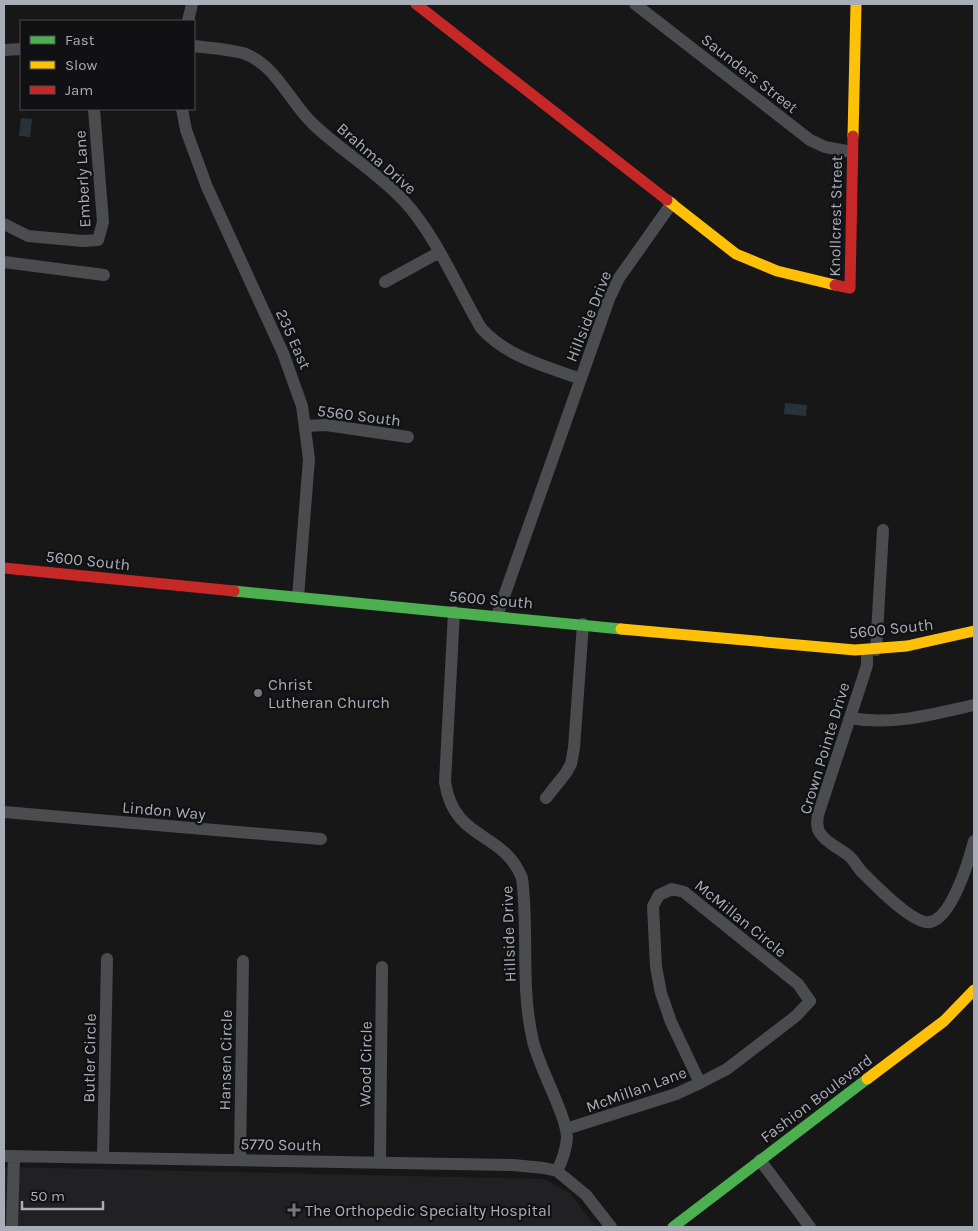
<svg xmlns="http://www.w3.org/2000/svg" width="978" height="1231" viewBox="0 0 978 1231" font-family="Karla,sans-serif">
<style>
.built{fill:#212123}
.water{fill:#2a3239}
.lines{fill:none;stroke-linecap:round;stroke-linejoin:round}
.street{stroke:#4b4c50;stroke-width:12}
.fast{stroke:#4caf50;stroke-width:11}
.slow{stroke:#ffc107;stroke-width:11}
.jam{stroke:#c62828;stroke-width:11}
.poi-dot{fill:#757880;stroke:#111113;stroke-width:2}
.labels{text-anchor:middle;stroke-width:4.5;stroke-linejoin:round;paint-order:stroke}
.street-label{font-size:16px;fill:#a8adb8;stroke:#111113}
.poi-label{font-size:16px;fill:#a8adb8;stroke:#111113;text-anchor:start}
</style>
<rect width="100%" height="100%" fill="#171717"/>
<!-- built -->
<path class="built" d="M 4,1167 L 544,1179 L 571,1194 L 596,1227 L 4,1227 Z"/>
<!-- water -->
<path class="water" d="M 21,118 L 32,119 L 30,137 L 19,136 Z
M 785,403 L 807,405 L 806,416 L 784,414 Z"/>
<g class="lines">
<!-- street -->
<path class="street" d="M 635,4 L 810,140 L 825,147 L 852,152
M 188,21 L 192,4
M 194,46 C 210,48 227,49 243,53 C 276,64 290,103 314,125 C 343,152 377,172 404,201 C 435,234 458,289 481,328 C 507,357 545,366 581,379
M 4,50 L 21,49
M 182,109 L 186,130 L 207,187 L 283,353 L 302,406 L 309,459 L 298,597
M 4,224 L 28,236 L 83,241 L 98,240 L 103,222 L 94,109
M 4,262 L 104,275
M 385,282 L 438,253
M 306,426 L 326,425 L 408,437
M 454,612 L 445,782 C 454,842 503,830 522,878 C 529,932 520,987 533,1041 C 539,1068 567,1116 567,1138 C 566,1150 562,1161 557,1171 L 586,1195 L 611,1227
M 497,616 L 609,299 L 619,278 L 672,203
M 867,650 L 867,665 L 862,681 L 818,815 C 817,821 816,827 820,833 C 827,844 840,848 849,856 C 855,861 858,869 864,874 C 876,886 914,925 930,922 C 952,918 969,860 974,841
M 876,650 L 883,530
M 850,718 C 892,726 934,714 974,705
M 546,798 L 566,773 L 571,764 L 574,748 L 583,624
M 4,812 L 321,839
M 566,1129 L 676,1094 L 700,1083 L 727,1069 L 796,1016 L 810,1001 L 798,984 L 684,892 L 672,889 L 659,895 L 653,906 L 656,967 L 661,993 L 671,1022 L 700,1083
M 4,1156 L 513,1165 L 544,1168 L 557,1171
M 103,1157 L 107,959
M 240,1159 L 243,961
M 760,1160 L 810,1227
M 380,1162 L 382,967
M 12,1227 L 14,1156"/>
<!-- fast -->
<path class="fast" d="M 234,591 L 621,629
M 673,1227 L 867,1079"/>
<!-- slow -->
<path class="slow" d="M 853,136 L 856,4
M 667,200 L 736,254 L 777,271 L 835,285
M 621,629 L 855,650 L 907,646 L 974,631
M 867,1079 L 944,1021 L 974,990"/>
<!-- jam -->
<path class="jam" d="M 416,4 L 667,200
M 835,285 L 850,288 L 853,136
M 4,568 L 234,591"/>
</g>
<!-- markers -->
<g class="poi-dot">
<circle cx="258" cy="693" r="5"/>
<path d="M291.5 1202.5h5v5h5v5h-5v5h-5v-5h-5v-5h5z"/>
</g>
<g class="labels">
<!-- street labels -->
<g class="street-label">
<text transform="translate(750 73) rotate(38)" y="6">Saunders Street</text>
<text transform="translate(377 158) rotate(41)" y="6">Brahma Drive</text>
<text transform="translate(82 179) rotate(-93)" y="6">Emberly Lane</text>
<text transform="translate(835 216) rotate(-89)" y="6">Knollcrest Street</text>
<text transform="translate(588 316) rotate(-68)" y="6">Hillside Drive</text>
<text transform="translate(294 339) rotate(66)" y="6">235 East</text>
<text transform="translate(359 415) rotate(7)" y="6">5560 South</text>
<text transform="translate(88 560) rotate(6)" y="6">5600 South</text>
<text transform="translate(491 599) rotate(5)" y="6">5600 South</text>
<text transform="translate(891 628) rotate(-6)" y="6">5600 South</text>
<text transform="translate(824 748) rotate(-73)" y="6">Crown Pointe Drive</text>
<text transform="translate(164 810) rotate(5)" y="6">Lindon Way</text>
<text transform="translate(741 918) rotate(39)" y="6">McMillan Circle</text>
<text transform="translate(508 934) rotate(-92)" y="6">Hillside Drive</text>
<text transform="translate(89 1058) rotate(-89)" y="6">Butler Circle</text>
<text transform="translate(225 1060) rotate(-89)" y="6">Hansen Circle</text>
<text transform="translate(365 1064) rotate(-89)" y="6">Wood Circle</text>
<text transform="translate(636 1089) rotate(-20)" y="6">McMillan Lane</text>
<text transform="translate(816 1098) rotate(-37)" y="6">Fashion Boulevard</text>
<text transform="translate(281 1144) rotate(1)" y="6">5770 South</text>
</g>
<!-- poi labels -->
<g class="poi-label">
<text x="268" y="690">Christ<tspan x="268" dy="18">Lutheran Church</tspan></text>
<text x="305" y="1216">The Orthopedic Specialty Hospital</text>
</g>
</g>
<!-- border -->
<rect width="978" height="1231" fill="none" stroke="#a8adb8" stroke-width="10"/>
<!-- legend -->
<rect x="20" y="20" width="175" height="90" fill="#111113" stroke="#4d4f55"/>
<rect x="30" y="36" width="25" height="8" fill="#4caf50" stroke="#4d4f55"/>
<text x="65" y="45" font-size="15" fill="#a8adb8">Fast</text>
<rect x="30" y="61" width="25" height="8" fill="#ffc107" stroke="#4d4f55"/>
<text x="65" y="70" font-size="15" fill="#a8adb8">Slow</text>
<rect x="30" y="86" width="25" height="8" fill="#c62828" stroke="#4d4f55"/>
<text x="65" y="95" font-size="15" fill="#a8adb8">Jam</text>
<!-- scale -->
<path d="M22 1201v8h81v-8" fill="none" stroke="#a8adb8" stroke-width="2.5"/>
<text x="30" y="1201" font-size="15" fill="#a8adb8" stroke="#111113" stroke-width="4" paint-order="stroke">50 m</text>
</svg>
